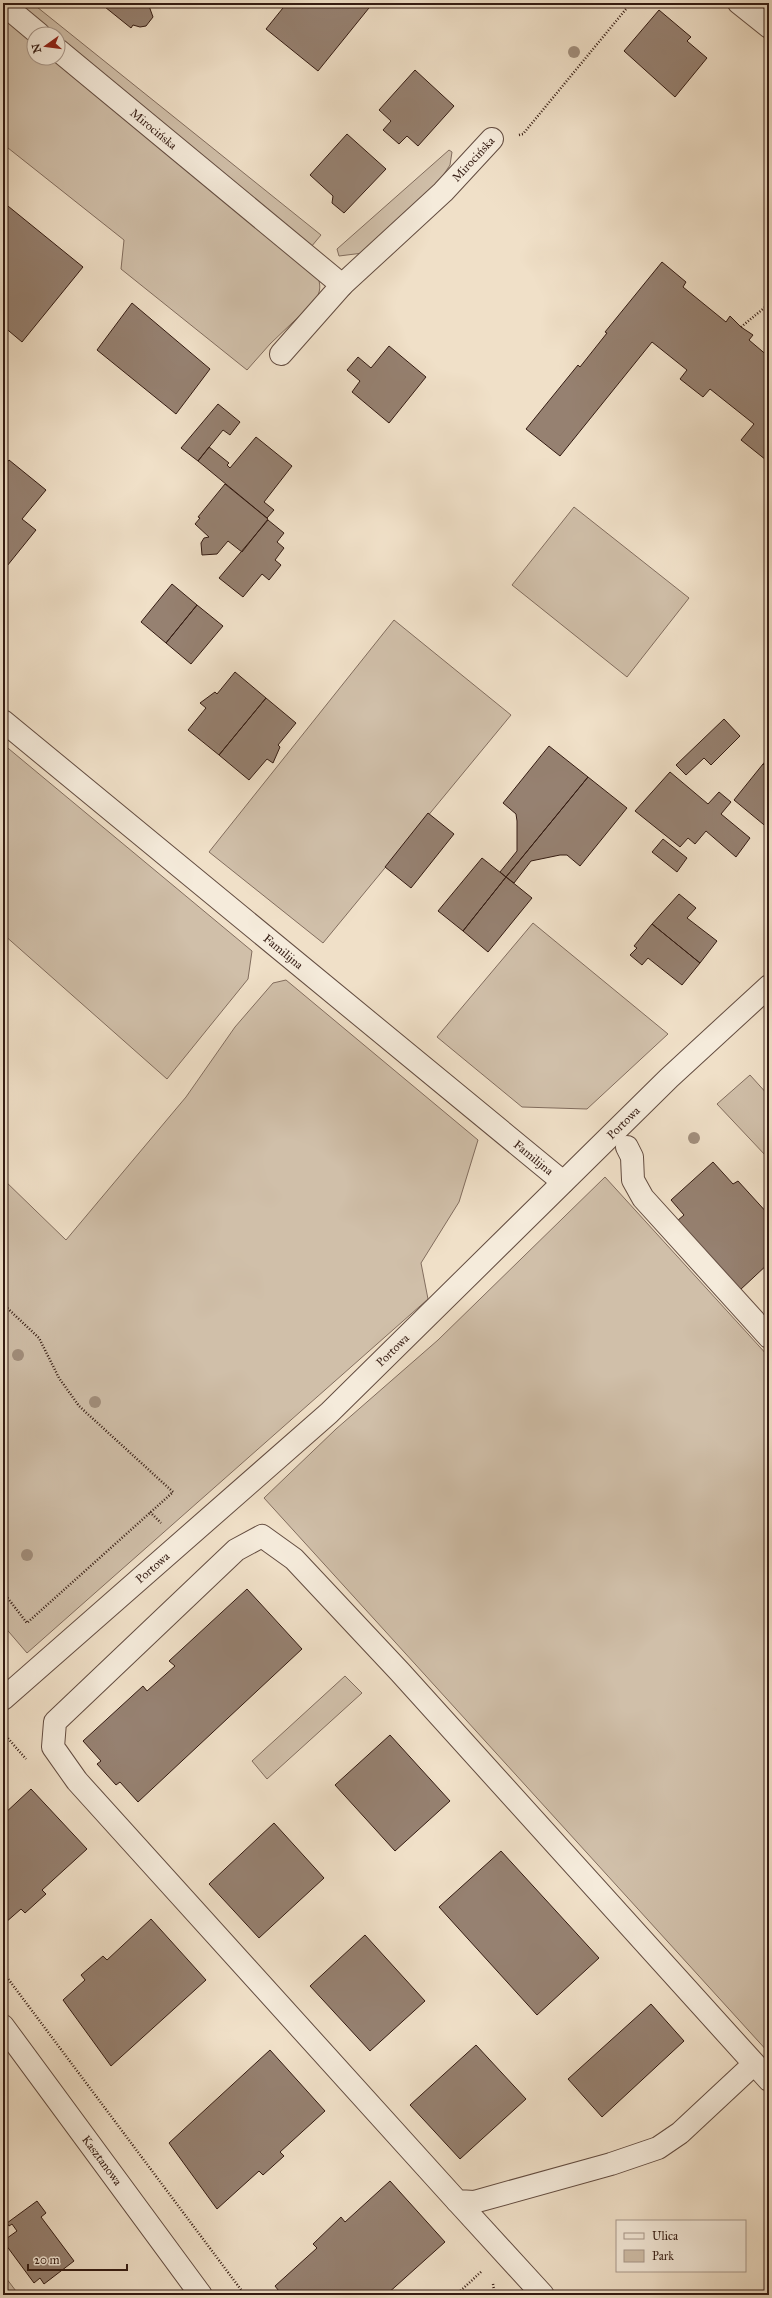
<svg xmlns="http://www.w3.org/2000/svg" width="772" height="2298" viewBox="0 0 772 2298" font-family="'IM FELL Great Primer',serif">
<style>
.green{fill:#d0bfa9;stroke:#826d5e}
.building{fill:#968171;stroke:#341b12}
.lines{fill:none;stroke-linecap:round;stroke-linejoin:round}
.minor-casing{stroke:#634c40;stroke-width:24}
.path{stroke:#341b12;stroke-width:2.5;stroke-dasharray:1 2;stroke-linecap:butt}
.minor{stroke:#f5ebdb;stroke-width:22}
.tree{fill:#a28f7d}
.labels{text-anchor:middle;stroke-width:3.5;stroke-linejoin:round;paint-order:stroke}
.street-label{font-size:12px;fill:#341b12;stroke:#f5ebdb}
</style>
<rect width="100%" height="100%" fill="#f0e0c8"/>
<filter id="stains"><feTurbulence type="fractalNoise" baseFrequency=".005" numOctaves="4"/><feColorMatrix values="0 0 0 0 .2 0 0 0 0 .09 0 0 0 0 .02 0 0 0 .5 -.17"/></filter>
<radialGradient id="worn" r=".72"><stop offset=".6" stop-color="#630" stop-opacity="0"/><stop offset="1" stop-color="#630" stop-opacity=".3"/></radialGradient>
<!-- green -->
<path class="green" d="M 16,3 L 32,3 L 321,235 L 311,247 L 305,244 L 58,38 L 58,34 L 53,34 Z
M 3,14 L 34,40 L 34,58 L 56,58 L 317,275 C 321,285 321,291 315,301 L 270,344 L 247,370 L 121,269 L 124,240 L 3,144 Z
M 449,150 L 452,152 L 450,165 L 438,183 L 363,253 L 339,256 L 337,249 Z
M 574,507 L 689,598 L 627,677 L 512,585 Z
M 394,620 L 511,715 L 323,943 L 209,852 Z
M 3,744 L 252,951 L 248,979 L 167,1079 L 3,934 Z
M 533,923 L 668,1034 L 587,1109 L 522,1107 L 437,1037 Z
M 286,980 L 478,1140 L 459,1202 L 421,1263 L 428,1299 L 27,1653 L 3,1625 L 3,1179 L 66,1240 L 186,1097 L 235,1027 L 273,983 Z
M 750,1075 L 769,1096 L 769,1153 L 766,1156 L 717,1104 Z
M 605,1177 L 769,1357 L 769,2053 L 264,1498 L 336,1429 L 438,1340 Z
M 345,1676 L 362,1693 L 267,1779 L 252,1761 Z
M 3,2274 L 19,2295 L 3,2295 Z"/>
<!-- building -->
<path class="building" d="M 100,3 L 150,3 L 149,6 L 153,17 L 146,26 L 140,27 L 133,25 L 131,28 Z
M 287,3 L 373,3 L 318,71 L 266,29 Z
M 659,10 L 691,37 L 687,41 L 707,58 L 675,97 L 624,51 Z
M 415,70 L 454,106 L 418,146 L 407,136 L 399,144 L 383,130 L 391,121 L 379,110 Z
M 347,134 L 386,169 L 344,213 L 332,203 L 333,196 L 310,175 Z
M 3,202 L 83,267 L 22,342 L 3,326 Z
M 662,262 L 686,282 L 683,287 L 726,322 L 730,316 L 741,327 L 753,335 L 749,340 L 769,357 L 769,456 L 766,460 L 741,440 L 754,424 L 710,389 L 703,397 L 680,379 L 687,370 L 652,342 L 560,456 L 526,429 L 578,365 L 580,367 L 607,333 L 605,332 Z
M 132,303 L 210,369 L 176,414 L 97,350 Z
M 389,346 L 426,377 L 389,423 L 352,392 L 360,381 L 347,370 L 358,357 L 371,368 Z
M 218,404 L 240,422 L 230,435 L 223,430 L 198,461 L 181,448 Z
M 256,437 L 292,466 L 264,502 L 274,510 L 267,518 L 198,461 L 209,447 L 229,463 L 227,465 L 230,468 Z
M 9,460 L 46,490 L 22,519 L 36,530 L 3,571 L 3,467 Z
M 225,484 L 268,519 L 242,552 L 228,541 L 217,554 L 202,555 L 201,543 L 204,538 L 209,537 L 195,524 L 200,518 L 198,517 Z
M 268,520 L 284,533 L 277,542 L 284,548 L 275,560 L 281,565 L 269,580 L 262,574 L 243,597 L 219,578 Z
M 172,584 L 197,605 L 166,643 L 141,622 Z
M 197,605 L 223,626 L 191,664 L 166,643 Z
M 235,672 L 266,698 L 219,755 L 188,730 L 206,708 L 200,703 L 215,692 L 217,694 Z
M 266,698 L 296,723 L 278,745 L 280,747 L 273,763 L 267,759 L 249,780 L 219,755 Z
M 724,719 L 740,736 L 711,765 L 704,758 L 686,775 L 676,765 Z
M 549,746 L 588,777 L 506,877 L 500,872 L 517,851 L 517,821 L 516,814 L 503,803 Z
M 769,757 L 769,769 L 763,764 Z
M 763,764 L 769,769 L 769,829 L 734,800 Z
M 670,772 L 708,804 L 719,792 L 731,802 L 721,814 L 750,838 L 736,857 L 706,831 L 695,844 L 688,838 L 680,847 L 635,811 Z
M 588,777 L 627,808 L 580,866 L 567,855 L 560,855 L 531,861 L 514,883 L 506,877 Z
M 428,813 L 454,834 L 411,888 L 385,867 Z
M 663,839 L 687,858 L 677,872 L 652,852 Z
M 482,858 L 506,877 L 463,931 L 438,911 Z
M 506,877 L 532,898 L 488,952 L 463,931 Z
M 679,894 L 696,908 L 687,918 L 717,941 L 700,963 L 652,924 Z
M 652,924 L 700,963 L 682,985 L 648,958 L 642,965 L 630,955 L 637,948 L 634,946 Z
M 713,1162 L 733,1184 L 738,1181 L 769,1215 L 769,1263 L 740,1290 L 677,1221 L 684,1215 L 671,1200 Z
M 247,1589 L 302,1649 L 138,1802 L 120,1782 L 116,1785 L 97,1764 L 101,1761 L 83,1741 L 143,1686 L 147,1691 L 175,1666 L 169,1661 Z
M 390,1735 L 450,1801 L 395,1851 L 335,1785 Z
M 31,1789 L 87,1849 L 42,1890 L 46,1894 L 25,1913 L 21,1909 L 5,1923 L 3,1920 L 3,1815 Z
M 274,1823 L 324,1878 L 259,1938 L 209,1884 Z
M 501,1851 L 599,1958 L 537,2015 L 439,1907 Z
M 151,1919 L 206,1980 L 111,2066 L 63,2000 L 85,1980 L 81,1975 L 103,1956 L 107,1960 Z
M 365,1935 L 425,2001 L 370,2051 L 310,1986 Z
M 651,2004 L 684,2041 L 602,2117 L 568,2079 Z
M 476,2045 L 526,2099 L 460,2159 L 410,2105 Z
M 270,2050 L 325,2111 L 280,2152 L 284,2156 L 263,2175 L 259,2171 L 217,2209 L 169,2143 Z
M 390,2181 L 445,2242 L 386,2295 L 282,2295 L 275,2286 L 317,2248 L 313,2244 L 341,2217 L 345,2222 Z
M 37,2201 L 46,2213 L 41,2217 L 74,2261 L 44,2284 L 40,2278 L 34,2283 L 3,2241 L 17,2231 L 12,2224 L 9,2226 L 7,2223 Z"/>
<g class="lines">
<!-- minor casing -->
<g class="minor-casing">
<g id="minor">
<path d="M 739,3 L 769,27"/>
<path d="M 3,4 L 39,34"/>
<path id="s1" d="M 58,50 L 342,285"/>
<path id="s2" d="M 281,354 L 342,285 L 443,192 L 492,139"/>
<path id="s3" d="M 3,721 L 563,1182"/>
<path d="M 627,1147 L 632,1157 L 633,1180 L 643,1198 L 769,1337"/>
<path id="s4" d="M 3,1699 L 329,1413 L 669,1078 L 769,986"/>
<path id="s5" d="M 3,2026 L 201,2295"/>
<path d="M 754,2064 L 680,2133 L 658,2148 L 611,2164 L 474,2202 L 457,2201 L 77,1781 L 53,1747 L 55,1722 L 236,1550 L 262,1536 L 294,1559 L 400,1672 L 769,2080"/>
<path d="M 457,2201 L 543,2295"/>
</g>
</g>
<!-- path -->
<path class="path" d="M 519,135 L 523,134 L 631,3
M 741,327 L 769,304
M 3,1304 L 39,1338 L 59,1378 L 79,1406 L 173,1492 L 27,1623 L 3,1592
M 150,1512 L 161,1523
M 6,1736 L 26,1759
M 3,1972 L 245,2295
M 493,2284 L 495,2295
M 456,2295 L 482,2271"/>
<!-- minor -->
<use href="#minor" class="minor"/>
</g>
<!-- trees -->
<g class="tree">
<circle cx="574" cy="52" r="6"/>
<circle cx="694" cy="1138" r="6"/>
<circle cx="18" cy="1355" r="6"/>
<circle cx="95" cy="1402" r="6"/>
<circle cx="27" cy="1555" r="6"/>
</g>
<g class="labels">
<!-- street labels -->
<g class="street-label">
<text dy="4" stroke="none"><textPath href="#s1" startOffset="124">Mirocińska</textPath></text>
<text dy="4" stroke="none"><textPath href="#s2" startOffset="274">Mirocińska</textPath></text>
<text dy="4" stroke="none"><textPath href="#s3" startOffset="363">Familijna</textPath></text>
<text dy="4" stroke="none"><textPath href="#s4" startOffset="847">Portowa</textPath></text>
<text dy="4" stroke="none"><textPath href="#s3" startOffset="687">Familijna</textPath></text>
<text dy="4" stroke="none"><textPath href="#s4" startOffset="523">Portowa</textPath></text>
<text dy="4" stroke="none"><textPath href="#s4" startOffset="199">Portowa</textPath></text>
<text dy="4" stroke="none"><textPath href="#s5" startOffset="167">Kasztanowa</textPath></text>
</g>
</g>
<!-- margin -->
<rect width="772" height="2298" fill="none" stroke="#f0e0c8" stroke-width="16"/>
<rect x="4" y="4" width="764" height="2290" fill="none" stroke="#341b12" stroke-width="2"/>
<rect x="8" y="8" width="756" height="2282" fill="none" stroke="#341b12"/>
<!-- legend -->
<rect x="616" y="2220" width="130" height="52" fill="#f5ebdb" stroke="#a8988b"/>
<rect x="624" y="2233" width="20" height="6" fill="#f5ebdb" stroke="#a8988b"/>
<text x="652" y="2240" font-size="12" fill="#341b12">Ulica</text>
<rect x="624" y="2250" width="20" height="12" fill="#d0bfa9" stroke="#a8988b"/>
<text x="652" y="2260" font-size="12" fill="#341b12">Park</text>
<!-- north arrow -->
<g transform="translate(46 46) rotate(256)"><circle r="19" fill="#f5ebdb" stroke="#a8988b"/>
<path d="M0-3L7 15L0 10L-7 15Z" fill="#8f2418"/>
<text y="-6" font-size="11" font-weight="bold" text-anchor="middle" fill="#341b12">N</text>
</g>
<!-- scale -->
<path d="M28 2264v6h99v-6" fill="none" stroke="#341b12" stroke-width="2"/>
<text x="34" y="2264" font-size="12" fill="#341b12" stroke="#f5ebdb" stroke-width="3" paint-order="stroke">20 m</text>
<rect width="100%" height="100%" filter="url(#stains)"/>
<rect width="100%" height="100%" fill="url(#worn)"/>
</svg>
